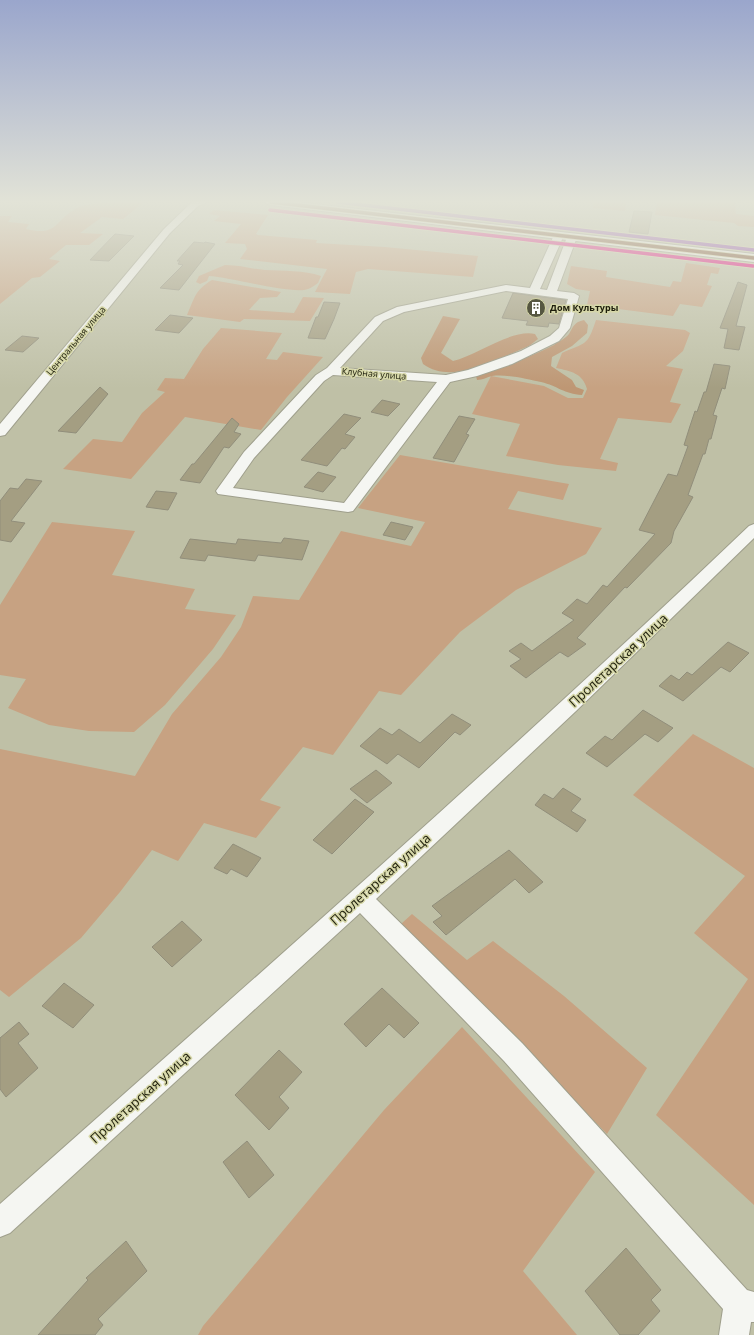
<svg xmlns="http://www.w3.org/2000/svg" width="754" height="1335" viewBox="0 0 754 1335" font-family="'Open Sans',sans-serif">
<style>
.green{fill:#c7a282}
.forest{fill:#be9774}
.building{fill:#a49e82;stroke:#918e7b}
.lines{fill:none;stroke-linecap:round;stroke-linejoin:round}
.minor-casing{stroke:#9f9f8c;stroke-width:2}
.major-casing{stroke:#9f9f8c;stroke-width:2}
.minor{fill:#f5f6f2;fill-rule:evenodd}
.major{fill:#f5f6f2;fill-rule:evenodd}
.bus-1-casing{stroke:#d6d7a8;stroke-width:5}
.bus-2-casing{stroke:#d6d7a8;stroke-width:5}
.bus-3-casing{stroke:#d6d7a8;stroke-width:5}
.bus-1{stroke:#7a4b2a;stroke-width:3.5}
.bus-2{stroke:#e5007d;stroke-width:3.5}
.bus-3{stroke:#8e44ad;stroke-width:3.5}
.labels{text-anchor:middle;stroke-width:3;stroke-linejoin:round;paint-order:stroke}
.far-poi-label{font-size:9px;font-weight:bold;fill:#1d1d0b;stroke:#d6d7a8;text-anchor:start}
.far-street-label{font-size:9px;fill:#1d1d0b;stroke:#d6d7a8}
.near-street-label{font-size:13px;fill:#1d1d0b;stroke:#d6d7a8}
</style>
<rect width="100%" height="100%" fill="#bfc0a6"/>
<!-- green -->
<path class="green" d="M 120,202 L 144,202 L 123,219 L 102,217 L 80,233 L 103,234 L 89,245 L 66,245 L 49,259 L 60,261 L 40,277 L 32,278 L 0,304 L 0,216 L 12,216 L 8,222 L 29,224 L 26,229 C 59,237 54,220 77,208 C 85,203 109,203 120,202 Z
M 583,202 L 626,202 L 625,211 L 593,208 L 594,203 Z
M 657,202 L 735,202 L 736,214 L 754,216 L 754,227 L 738,226 L 734,223 L 655,215 Z
M 214,210 L 268,215 L 256,234 L 258,235 L 317,240 L 316,243 L 385,247 L 478,256 L 473,277 L 368,269 L 356,272 L 350,294 L 315,292 L 327,269 L 240,259 L 247,249 L 245,244 L 225,243 L 241,224 L 214,221 L 220,216 L 209,214 Z
M 686,263 L 720,268 L 718,274 L 711,273 L 707,285 L 712,286 L 702,307 L 680,304 L 673,316 L 587,305 L 590,291 L 576,289 L 567,284 L 571,266 L 607,271 L 606,277 L 670,287 L 673,281 L 681,282 Z
M 225,265 C 240,265 252,269 265,270 C 283,271 304,270 321,276 L 318,283 C 315,285 311,288 308,289 C 293,295 230,277 209,276 L 207,281 L 200,284 L 196,282 L 199,276 Z
M 212,280 L 281,292 L 277,297 L 260,298 L 249,310 L 294,313 L 303,297 L 324,298 L 310,321 L 244,319 L 240,322 L 187,315 C 195,297 195,290 212,280 Z
M 596,320 L 685,330 L 690,333 L 683,351 L 666,366 L 683,369 L 670,402 L 681,404 L 671,423 L 618,418 L 600,459 L 618,463 L 616,471 L 558,465 L 506,456 L 520,424 L 472,414 L 491,376 L 544,386 L 568,398 L 583,398 L 587,389 C 583,373 570,371 556,368 L 562,353 C 586,342 587,347 596,320 Z
M 221,328 L 282,333 L 266,359 L 277,360 L 283,352 L 323,357 L 287,397 L 261,430 L 185,417 L 131,479 L 63,469 L 93,439 L 122,442 L 142,413 L 165,392 L 157,390 L 165,378 L 184,379 L 203,349 Z
M 400,455 L 569,484 L 563,500 L 518,491 L 508,509 L 602,528 L 586,554 L 516,590 L 460,632 L 401,695 L 379,691 L 333,755 L 303,747 L 260,800 L 281,807 L 256,838 L 204,823 L 178,861 L 152,850 L 120,892 L 81,938 L 9,997 L 0,990 L 0,749 L 135,776 L 172,714 L 221,657 L 241,627 L 253,596 L 299,600 L 341,531 L 411,546 L 425,522 L 358,508 Z
M 52,522 L 135,531 L 112,575 L 195,589 L 185,609 L 236,615 L 213,649 L 165,705 L 134,732 L 89,731 L 49,725 L 8,708 L 26,679 L 0,675 L 0,605 Z
M 693,734 L 754,768 L 754,1205 L 656,1115 L 748,979 L 694,933 L 745,876 L 633,795 Z
M 412,914 L 467,960 L 493,941 L 564,996 L 647,1068 L 607,1134 L 401,924 Z
M 462,1027 L 595,1172 L 523,1271 L 577,1335 L 198,1335 L 203,1326 L 384,1110 Z"/>
<!-- forest -->
<path class="forest" d="M 443,316 L 460,319 L 441,353 L 453,361 C 477,355 511,329 535,334 L 538,339 L 529,346 C 499,358 453,386 423,364 L 421,358 Z
M 584,320 L 588,325 L 587,333 L 572,346 L 552,357 L 551,366 L 572,380 L 576,387 L 584,390 L 582,395 C 564,394 558,386 541,382 C 527,379 507,374 492,376 C 487,377 483,380 477,380 L 476,376 C 502,366 529,358 554,345 C 558,342 566,338 569,334 C 573,327 574,322 584,320 Z"/>
<!-- building -->
<path class="building" d="M 634,211 L 652,212 L 648,234 L 629,232 Z
M 115,234 L 134,236 L 109,261 L 90,260 Z
M 194,242 L 204,243 L 205,242 L 215,244 L 179,290 L 160,288 L 183,265 L 178,264 L 180,261 L 177,261 Z
M 738,282 L 747,285 L 736,326 L 745,327 L 739,350 L 724,348 L 728,329 L 720,328 Z
M 513,293 L 566,300 L 559,324 L 549,323 L 548,327 L 526,325 L 528,321 L 502,318 Z
M 324,302 L 340,303 L 334,319 L 325,339 L 308,338 L 316,317 L 318,317 Z
M 170,315 L 193,318 L 179,333 L 155,330 Z
M 22,336 L 39,338 L 23,352 L 5,350 Z
M 714,364 L 730,366 L 725,389 L 722,388 L 713,415 L 717,416 L 711,439 L 709,439 L 705,454 L 703,454 L 688,495 L 693,497 L 674,531 L 671,543 L 627,588 L 625,587 L 577,638 L 586,644 L 568,657 L 560,652 L 526,678 L 510,666 L 521,659 L 509,651 L 521,643 L 532,651 L 574,620 L 562,613 L 577,599 L 587,604 L 603,585 L 607,587 L 655,534 L 639,530 L 668,474 L 677,476 L 688,446 L 684,445 L 690,426 L 695,411 L 697,412 L 704,392 L 706,392 Z
M 100,387 L 108,394 L 76,433 L 58,431 Z
M 382,400 L 400,404 L 388,416 L 371,412 Z
M 344,414 L 361,418 L 345,434 L 355,437 L 345,449 L 342,448 L 327,466 L 301,460 Z
M 459,416 L 475,419 L 466,434 L 469,435 L 454,462 L 433,458 Z
M 232,418 L 239,424 L 234,432 L 241,434 L 229,448 L 224,447 L 200,483 L 180,480 L 192,464 L 194,464 Z
M 318,472 L 336,477 L 323,492 L 304,487 Z
M 26,479 L 42,481 L 11,521 L 25,523 L 11,542 L 0,540 L 0,501 L 10,488 L 18,489 Z
M 156,491 L 177,493 L 168,510 L 146,507 Z
M 391,522 L 413,527 L 405,540 L 383,535 Z
M 284,538 L 309,541 L 302,560 L 258,555 L 255,561 L 208,555 L 205,561 L 180,558 L 190,539 L 236,544 L 238,539 L 281,543 Z
M 728,642 L 749,653 L 730,672 L 721,667 L 683,701 L 659,686 L 671,675 L 679,680 L 687,672 L 692,675 Z
M 643,710 L 673,728 L 658,742 L 645,734 L 607,767 L 586,753 L 605,736 L 612,740 Z
M 452,714 L 471,725 L 460,735 L 455,732 L 419,768 L 398,754 L 387,764 L 360,746 L 380,728 L 392,735 L 399,729 L 420,743 Z
M 376,770 L 392,783 L 367,803 L 350,789 Z
M 563,788 L 581,799 L 571,811 L 586,820 L 577,832 L 535,805 L 544,794 L 553,799 Z
M 355,799 L 374,812 L 332,854 L 313,840 Z
M 233,844 L 261,858 L 247,877 L 231,869 L 227,874 L 214,868 Z
M 509,850 L 543,882 L 529,893 L 515,879 L 446,935 L 433,922 L 442,916 L 432,906 Z
M 182,921 L 202,940 L 172,967 L 152,947 Z
M 64,983 L 94,1005 L 73,1028 L 42,1006 Z
M 382,988 L 419,1023 L 404,1038 L 389,1024 L 366,1047 L 344,1024 Z
M 19,1022 L 29,1034 L 18,1043 L 38,1068 L 6,1097 L 0,1089 L 0,1038 Z
M 279,1050 L 302,1072 L 279,1097 L 289,1108 L 269,1130 L 235,1095 Z
M 247,1141 L 274,1175 L 249,1198 L 223,1162 Z
M 126,1241 L 147,1271 L 98,1319 L 103,1325 L 95,1335 L 38,1335 L 88,1280 L 86,1278 Z
M 626,1248 L 661,1290 L 651,1300 L 660,1311 L 638,1335 L 620,1335 L 585,1291 Z"/>
<g class="lines">
<!-- minor casing -->
<g class="minor-casing">
<path id="minor" d="M 192,202 L 207,202 L 198,206 L 170,233 L 5,435 L 0,436 L 0,424 L 164,229 Z
M 559,232 L 564,235 L 540,289 L 547,290 L 567,237 L 572,234 L 575,235 L 577,237 L 557,291 L 574,293 L 579,296 L 570,328 L 559,341 L 512,364 L 477,376 L 450,382 L 353,511 L 348,512 L 218,494 L 216,491 L 244,452 L 316,375 L 327,368 L 375,317 L 397,307 L 506,285 L 530,288 L 554,235 ZM 506,291 L 568,299 L 559,328 L 550,336 L 521,351 L 468,370 L 446,375 L 340,368 L 383,321 L 404,312 ZM 333,375 L 437,382 L 344,503 L 233,488 L 254,458 L 324,381 Z
M 754,524 L 754,538 L 576,711 L 376,899 L 522,1043 L 747,1290 L 754,1292 L 754,1322 L 751,1322 L 749,1335 L 719,1335 L 723,1309 L 504,1061 L 360,913 L 10,1233 L 0,1237 L 0,1204 C 252,980 505,759 749,526 Z"/>
</g>
<!-- major casing -->
<g class="major-casing">
<path id="major" d="M 266,202 L 296,202 L 754,254 L 754,262 L 271,205 L 267,204 Z"/>
</g>
<!-- minor -->
<use href="#minor" class="minor"/>
<!-- major -->
<use href="#major" class="major"/>
<!-- bus-1 casing -->
<g class="bus-1-casing">
<path id="bus-1" d="M 271,202 L 754,258"/>
</g>
<!-- bus-2 casing -->
<g class="bus-2-casing">
<path id="bus-2" d="M 270,210 L 753,266"/>
</g>
<!-- bus-3 casing -->
<g class="bus-3-casing">
<path id="bus-3" d="M 337,202 L 754,250"/>
</g>
<!-- bus-1 -->
<use href="#bus-1" class="bus-1"/>
<!-- bus-2 -->
<use href="#bus-2" class="bus-2"/>
<!-- bus-3 -->
<use href="#bus-3" class="bus-3"/>
</g>
<!-- sky -->
<linearGradient id="sky" x2="0" y2="1"><stop stop-color="#9aa6cc"/><stop offset="0.52" stop-color="#e2e3d7"/><stop offset="1" stop-color="#e2e3d7" stop-opacity="0"/></linearGradient>
<rect width="754" height="388" fill="url(#sky)"/>
<!-- icons -->
<defs>
<g id="building-disc" transform="scale(1)"><circle r="9.5" fill="#565641" stroke="#d6d7a8"/><path d="M-4-6H4V6H1V3H-1V6H-4ZM-2.5-4.3h1.7v1.8h-1.7ZM.8-4.3h1.7v1.8H.8ZM-2.5-1h1.7V.8h-1.7ZM.8-1h1.7V.8H.8Z" fill="#fff"/></g>
</defs>
<g fill-rule="evenodd">
<use href="#building-disc" x="536" y="308"/>
</g>
<g class="labels">
<!-- far-poi labels -->
<g class="far-poi-label">
<text x="550" y="311">Дом Культуры</text>
</g>
<!-- far-street labels -->
<g class="far-street-label">
<text transform="translate(76 341) rotate(-50)" y="3">Центральная улица</text>
<text transform="translate(374 374) rotate(5)" y="3">Клубная улица</text>
</g>
<!-- near-street labels -->
<g class="near-street-label">
<text transform="translate(618 660) rotate(-43)" y="5">Пролетарская улица</text>
<text transform="translate(380 879) rotate(-42)" y="5">Пролетарская улица</text>
<text transform="translate(140 1097) rotate(-42)" y="5">Пролетарская улица</text>
</g>
</g>
</svg>
